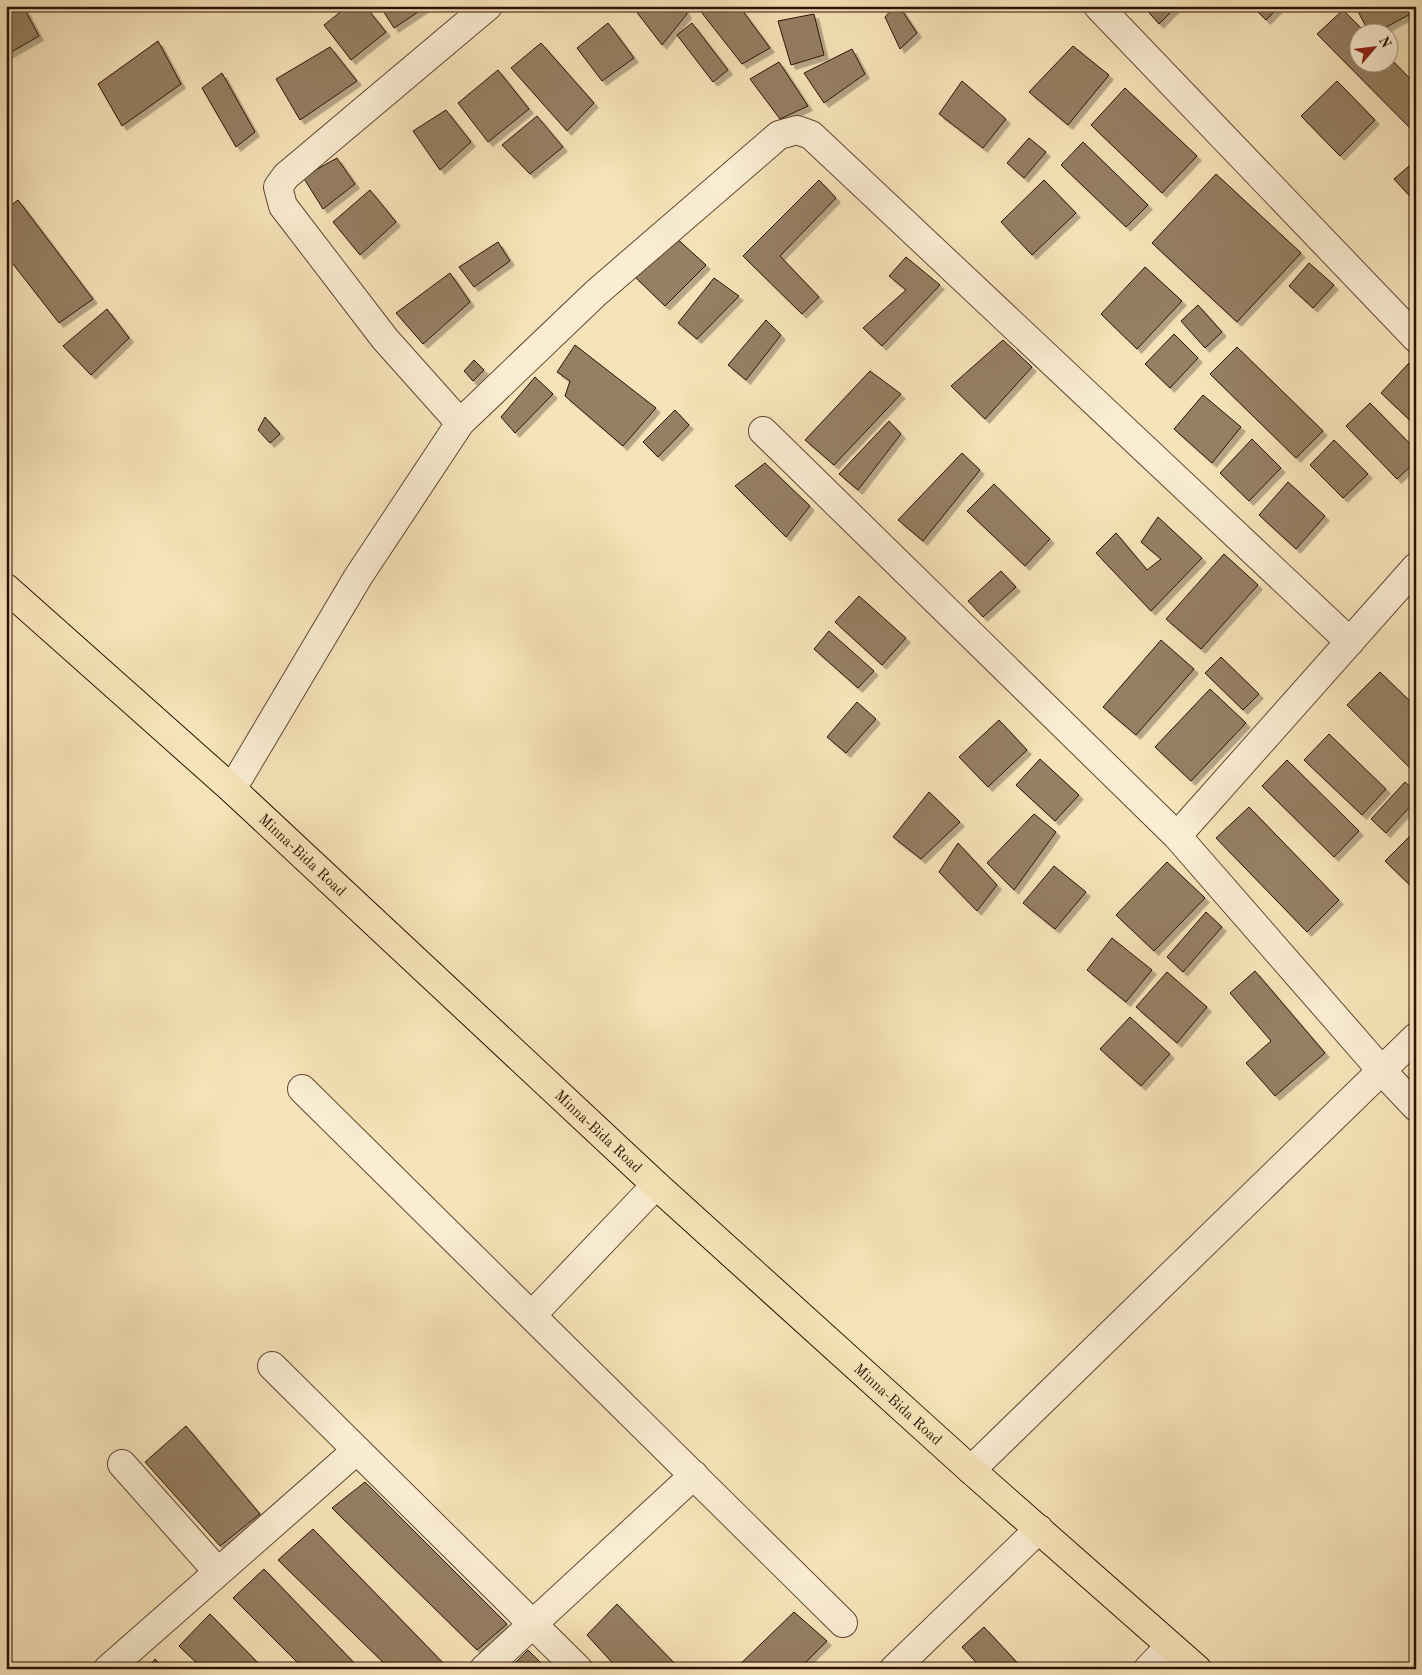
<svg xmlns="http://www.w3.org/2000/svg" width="1422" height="1675" viewBox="0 0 1422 1675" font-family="'Old Standard TT',serif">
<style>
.building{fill:#967f63;stroke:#2d1206;filter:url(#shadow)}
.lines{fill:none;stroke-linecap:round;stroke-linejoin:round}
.minor-casing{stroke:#604633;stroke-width:30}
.major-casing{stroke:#2d1206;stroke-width:30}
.minor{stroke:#faedd2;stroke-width:28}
.major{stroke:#f7e3b9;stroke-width:28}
.labels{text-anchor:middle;stroke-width:5;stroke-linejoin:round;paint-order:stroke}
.street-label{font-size:15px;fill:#2d1206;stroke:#faedd2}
</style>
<defs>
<filter id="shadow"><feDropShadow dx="4.5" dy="4.5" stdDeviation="0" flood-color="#0004"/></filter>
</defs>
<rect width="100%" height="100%" fill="#f7e3b9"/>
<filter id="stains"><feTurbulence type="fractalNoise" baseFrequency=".004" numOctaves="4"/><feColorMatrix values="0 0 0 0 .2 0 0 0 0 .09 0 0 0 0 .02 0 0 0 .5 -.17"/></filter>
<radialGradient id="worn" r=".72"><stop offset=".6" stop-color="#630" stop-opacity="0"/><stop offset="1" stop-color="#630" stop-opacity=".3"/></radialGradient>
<!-- building -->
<path class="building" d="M 6,6 L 23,6 L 39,36 L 6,55 Z
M 348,6 L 365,6 L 386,32 L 351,60 L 324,25 Z
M 380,6 L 427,6 L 394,28 Z
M 632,6 L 683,6 L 687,14 L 662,45 Z
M 712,6 L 739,6 L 770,48 L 742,64 L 702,13 Z
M 895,6 L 899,6 L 917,33 L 900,49 L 885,17 Z
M 1143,6 L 1177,6 L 1159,24 Z
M 1252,6 L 1280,6 L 1266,20 Z
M 1355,6 L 1416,6 L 1416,11 L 1377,32 L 1369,32 Z
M 1343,10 L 1365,32 L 1360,32 L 1360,62 L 1390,62 L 1390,58 L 1416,85 L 1416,134 L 1317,34 Z
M 814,14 L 824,55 L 791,65 L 778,21 Z
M 608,23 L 634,58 L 602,81 L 577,48 Z
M 692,23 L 728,70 L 713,82 L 677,35 Z
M 158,41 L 181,84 L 122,126 L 98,84 Z
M 541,43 L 594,103 L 567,131 L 511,68 Z
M 1073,46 L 1109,75 L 1068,125 L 1029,92 Z
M 330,47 L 357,81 L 300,120 L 276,79 Z
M 852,49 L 865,74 L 824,103 L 804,73 Z
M 779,62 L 808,106 L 780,119 L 750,79 Z
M 498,70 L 529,109 L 488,142 L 458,103 Z
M 222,73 L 255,132 L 236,147 L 202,88 Z
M 962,81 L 1006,119 L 983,148 L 939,114 Z
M 1337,81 L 1375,120 L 1340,156 L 1301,116 Z
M 1125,88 L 1197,156 L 1162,193 L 1091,125 Z
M 446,110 L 471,142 L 440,170 L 413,131 Z
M 537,116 L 563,147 L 530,174 L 502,145 Z
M 1029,138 L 1046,152 L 1024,178 L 1007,163 Z
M 1083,142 L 1148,205 L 1126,227 L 1061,165 Z
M 337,158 L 355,184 L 323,209 L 303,177 Z
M 1416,160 L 1416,203 L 1394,179 Z
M 1216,174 L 1301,253 L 1237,322 L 1152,243 Z
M 819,180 L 836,198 L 780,256 L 819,297 L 802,314 L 743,256 Z
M 1044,180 L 1076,213 L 1032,255 L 1001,222 Z
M 370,190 L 396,222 L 360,255 L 333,222 Z
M 18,200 L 93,299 L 59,323 L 6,255 L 6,209 Z
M 675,237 L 706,265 L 665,306 L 634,276 Z
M 498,242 L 510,261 L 474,287 L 459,267 Z
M 906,257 L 940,285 L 882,346 L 863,328 L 906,290 L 889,276 Z
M 1309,263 L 1334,285 L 1313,308 L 1289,286 Z
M 1145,267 L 1182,301 L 1137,349 L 1101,314 Z
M 450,273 L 470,302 L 423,344 L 396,313 Z
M 714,278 L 739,296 L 697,339 L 678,323 Z
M 1198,305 L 1222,332 L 1205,348 L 1181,321 Z
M 107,309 L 129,338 L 91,375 L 63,346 Z
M 766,320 L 781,335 L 746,380 L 728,365 Z
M 1174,334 L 1198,358 L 1170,388 L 1145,364 Z
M 1003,340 L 1032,367 L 985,419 L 951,386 Z
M 575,345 L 656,408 L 623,446 L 565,396 L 570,381 L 557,372 Z
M 1237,347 L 1323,431 L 1296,458 L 1210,374 Z
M 474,360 L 484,370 L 473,381 L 464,371 Z
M 1409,363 L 1416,370 L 1416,426 L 1381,393 Z
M 870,371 L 901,394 L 834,465 L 805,440 Z
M 535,377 L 553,394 L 515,433 L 501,417 Z
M 1203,395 L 1241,427 L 1212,463 L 1174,429 Z
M 1370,403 L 1416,450 L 1416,461 L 1397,479 L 1346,426 Z
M 675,410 L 689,425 L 658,457 L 643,442 Z
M 265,417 L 280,434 L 270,443 L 258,430 Z
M 889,421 L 901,434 L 858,490 L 839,474 Z
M 1252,439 L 1281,468 L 1249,501 L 1220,473 Z
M 1334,440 L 1368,474 L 1343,498 L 1310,465 Z
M 962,453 L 980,470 L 923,541 L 898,520 Z
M 765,463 L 810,506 L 786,537 L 735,486 Z
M 1288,482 L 1325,516 L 1296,549 L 1259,515 Z
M 994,484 L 1050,539 L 1025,566 L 967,511 Z
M 1158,517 L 1202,558 L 1151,611 L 1096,553 L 1116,533 L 1147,570 L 1161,559 L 1141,542 Z
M 1224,554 L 1258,585 L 1201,649 L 1166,619 Z
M 1001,571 L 1016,587 L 983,617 L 968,601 Z
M 859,596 L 906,638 L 882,665 L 835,622 Z
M 829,631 L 874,671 L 858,688 L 814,649 Z
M 1161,640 L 1194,669 L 1136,735 L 1103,707 Z
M 1221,657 L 1259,694 L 1243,710 L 1205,673 Z
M 1380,672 L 1416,707 L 1416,774 L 1347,705 Z
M 1210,689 L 1246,723 L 1191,781 L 1155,747 Z
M 857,702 L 876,719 L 846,753 L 827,737 Z
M 999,720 L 1027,750 L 988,787 L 959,757 Z
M 1329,734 L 1386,789 L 1362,815 L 1304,760 Z
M 1040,759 L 1079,795 L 1055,821 L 1016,785 Z
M 1287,760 L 1359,831 L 1334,857 L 1262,786 Z
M 1405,782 L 1416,792 L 1416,800 L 1386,833 L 1371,819 Z
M 929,792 L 960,822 L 921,859 L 893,837 Z
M 1249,807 L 1339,900 L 1307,932 L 1216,838 Z
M 1034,814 L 1056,832 L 1014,890 L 987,863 Z
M 1416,830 L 1416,891 L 1385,861 Z
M 958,843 L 997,885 L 977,911 L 939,872 Z
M 1167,862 L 1205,898 L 1154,951 L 1116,915 Z
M 1054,866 L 1086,892 L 1055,929 L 1023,903 Z
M 1206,912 L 1222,927 L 1183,972 L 1167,957 Z
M 1112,938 L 1152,970 L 1126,1002 L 1087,970 Z
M 1255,971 L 1325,1053 L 1275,1096 L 1246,1063 L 1271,1041 L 1230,993 Z
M 1167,972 L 1207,1007 L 1177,1043 L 1136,1007 Z
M 1130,1017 L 1170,1054 L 1141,1086 L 1100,1049 Z
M 186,1426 L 260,1514 L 220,1546 L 145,1462 Z
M 365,1482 L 507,1624 L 477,1650 L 332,1508 Z
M 313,1529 L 449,1669 L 390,1669 L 278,1560 Z
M 264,1569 L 360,1669 L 304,1669 L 233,1598 Z
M 617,1604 L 680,1669 L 618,1669 L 587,1635 Z
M 794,1612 L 827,1641 L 799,1669 L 735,1669 Z
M 210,1614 L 264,1669 L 203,1669 L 179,1646 Z
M 984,1627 L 1023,1669 L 982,1669 L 962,1647 Z
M 528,1650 L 547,1669 L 509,1669 Z
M 155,1659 L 165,1669 L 148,1669 Z"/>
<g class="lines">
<!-- minor casing -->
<g class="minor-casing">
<path id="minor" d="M 1098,6 L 1416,338
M 460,423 L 385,339 L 283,206 L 278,187 L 286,176 L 488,6
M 763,431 L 1177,836 L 1382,1071 L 1416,1107
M 232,789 L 358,577 L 460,423 L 596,293 L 779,135 L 797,130 L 811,135 L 1350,642
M 1177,836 L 1416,567
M 302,1089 L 843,1623
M 532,1315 L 656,1185
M 272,1366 L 578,1669
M 122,1464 L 218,1572
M 971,1470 L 1416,1037
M 108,1669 L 357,1450
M 484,1669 L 694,1475
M 894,1669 L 1039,1529
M 1148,1669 L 1170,1646"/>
</g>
<!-- major casing -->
<g class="major-casing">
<g id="major">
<path id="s1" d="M 6,588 L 232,789 L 656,1185 L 971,1470 L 1197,1669"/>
</g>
</g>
<!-- minor -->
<use href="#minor" class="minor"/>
<!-- major -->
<use href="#major" class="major"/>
</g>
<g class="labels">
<!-- street labels -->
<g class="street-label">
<text dy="5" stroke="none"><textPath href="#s1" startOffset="399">Minna-Bida Road</textPath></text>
<text dy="5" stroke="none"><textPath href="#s1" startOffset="804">Minna-Bida Road</textPath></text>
<text dy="5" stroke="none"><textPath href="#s1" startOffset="1209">Minna-Bida Road</textPath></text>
</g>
</g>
<!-- margin -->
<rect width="1422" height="1675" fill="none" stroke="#f7e3b9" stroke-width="25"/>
<rect x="8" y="8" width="1407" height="1660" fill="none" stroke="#2d1206" stroke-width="2.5"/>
<rect x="12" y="12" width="1397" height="1650" fill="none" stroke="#2d1206"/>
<!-- north arrow -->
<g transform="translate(1374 48) rotate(62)"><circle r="24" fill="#faedd2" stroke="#a89580"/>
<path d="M0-4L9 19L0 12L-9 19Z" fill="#8f2418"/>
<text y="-8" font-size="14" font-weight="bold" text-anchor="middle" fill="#2d1206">N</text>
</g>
<rect width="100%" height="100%" filter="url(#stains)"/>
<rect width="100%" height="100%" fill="url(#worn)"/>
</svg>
